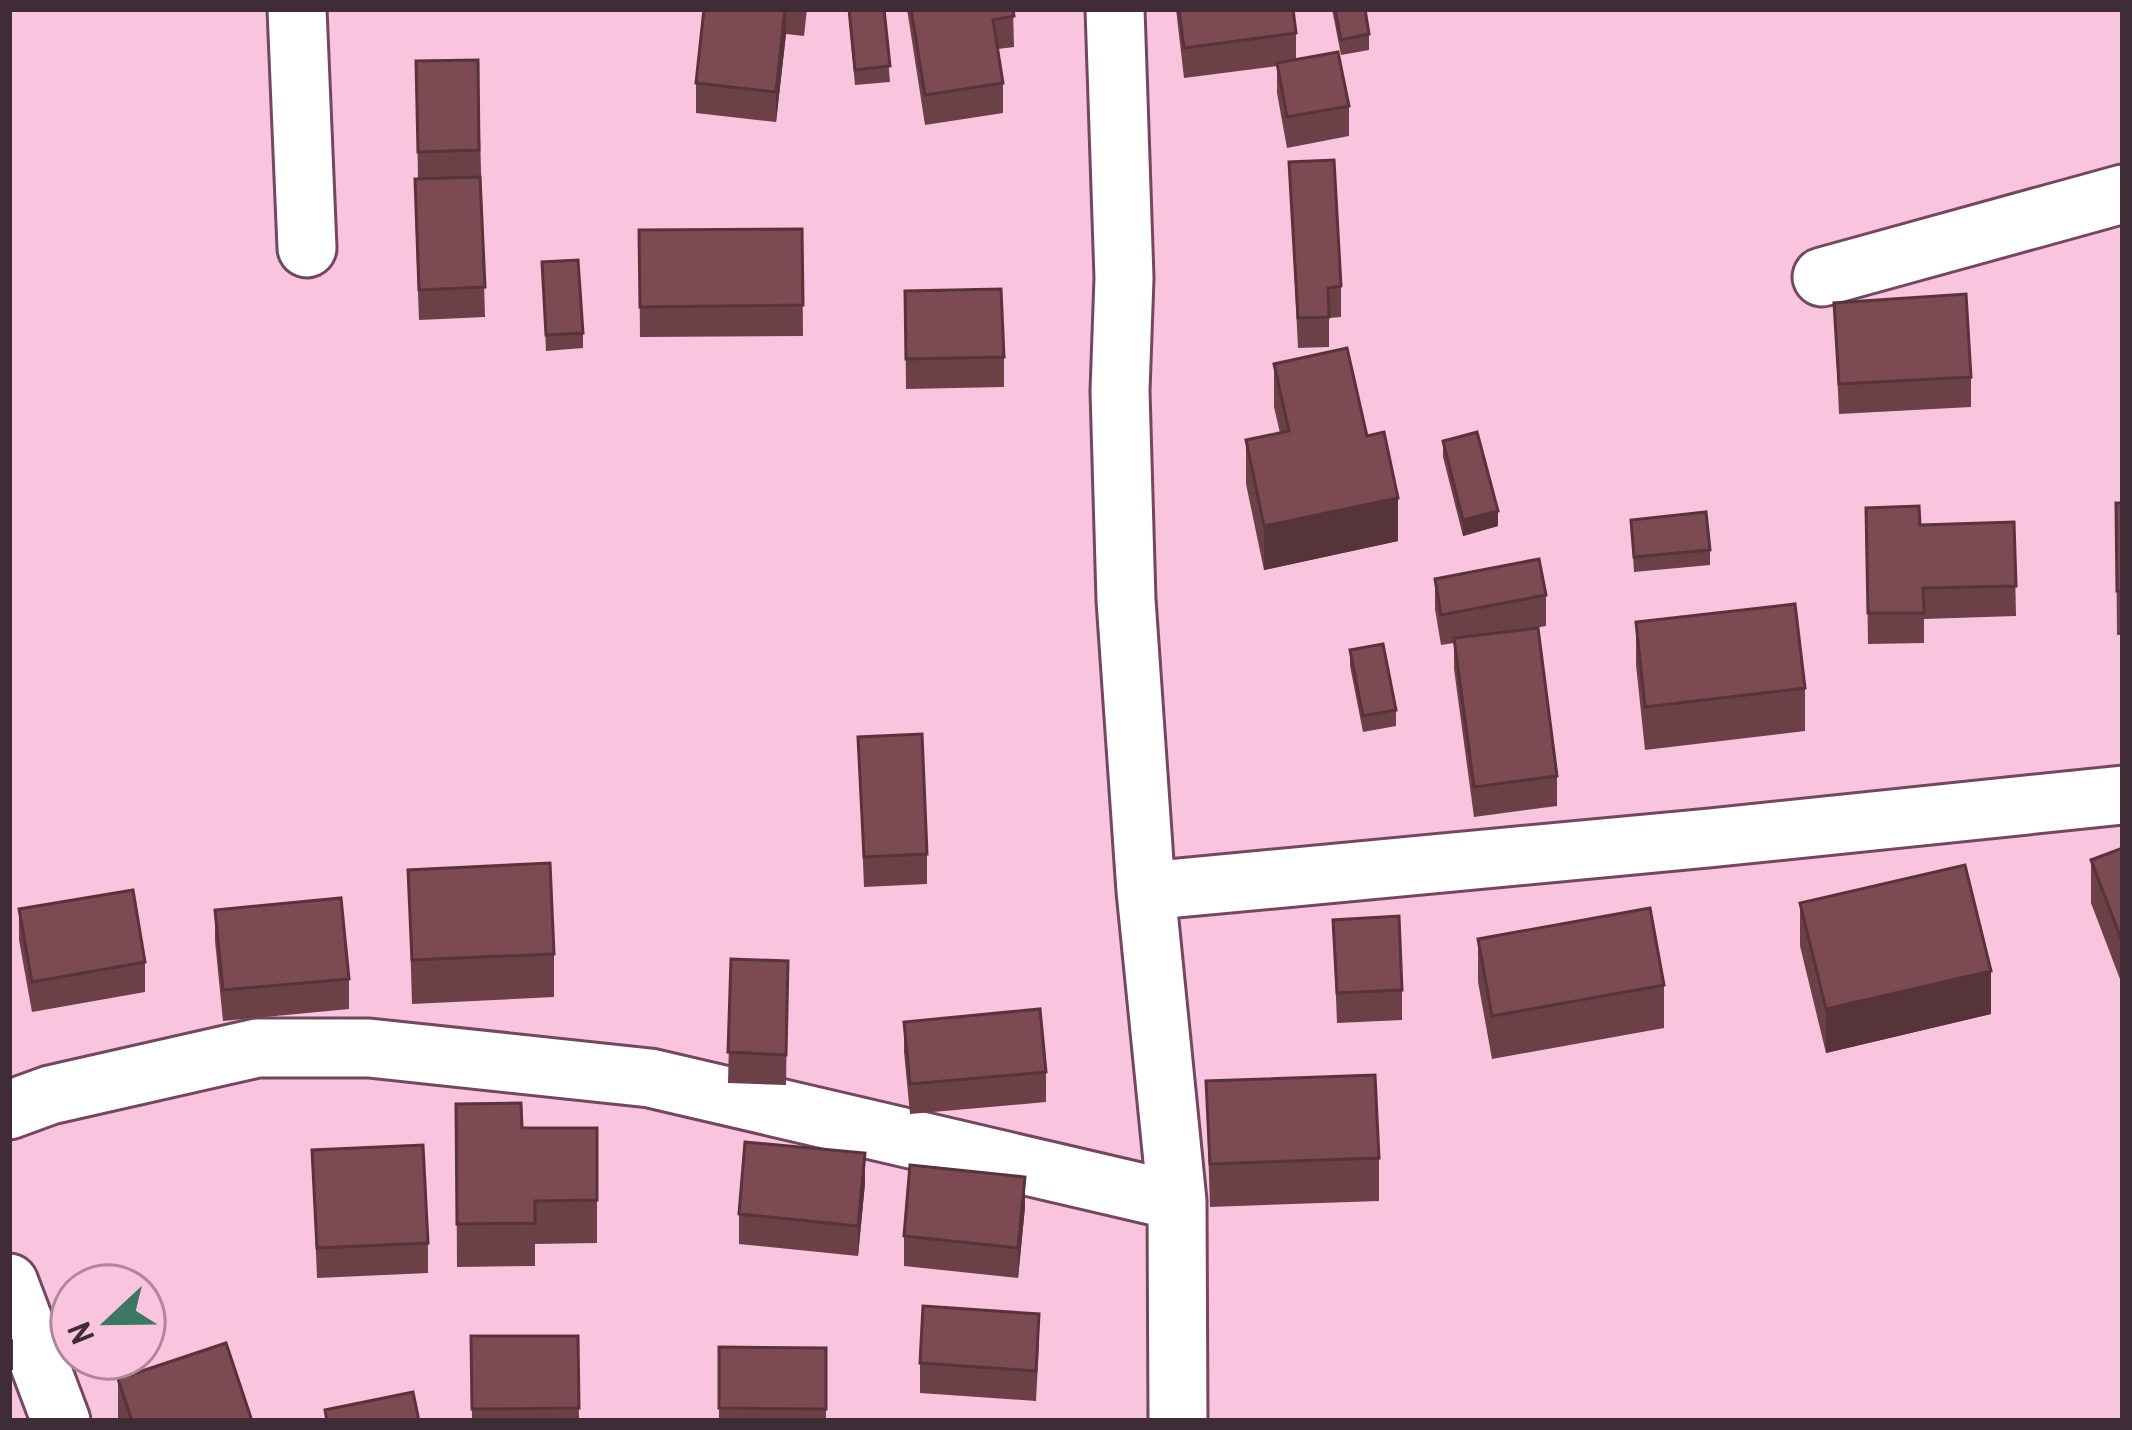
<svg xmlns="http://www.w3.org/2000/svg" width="2132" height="1430" viewBox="0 0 2132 1430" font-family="'Archivo Narrow',sans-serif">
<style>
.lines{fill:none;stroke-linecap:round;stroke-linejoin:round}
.minor-casing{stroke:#74475e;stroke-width:63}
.minor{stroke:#fff;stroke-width:57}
.wall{fill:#6b4047}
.shaded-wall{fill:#57343a}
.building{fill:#7c4a53;stroke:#57343a;stroke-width:3}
</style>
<rect width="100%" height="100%" fill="#f9c4dd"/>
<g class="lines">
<!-- minor casing -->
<g class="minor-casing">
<path id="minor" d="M 297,9 L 307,248
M 1115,9 L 1124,278 L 1120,391 L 1126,600 L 1146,891 L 1177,1201 L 1178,1421
M 1822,277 L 2123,194
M 1146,891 L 1709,838 L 2123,795
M 9,1110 L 50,1095 L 257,1048 L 369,1048 L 650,1078 L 1177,1201
M 9,1283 L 61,1421"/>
</g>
<!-- minor -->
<use href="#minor" class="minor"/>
</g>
<!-- wall -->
<path class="wall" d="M 704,9 L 807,9 L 804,36 L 786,34 L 776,122 L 696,113 L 696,83 Z
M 848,9 L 884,9 L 890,82 L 855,85 Z
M 907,9 L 1013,9 L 1014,47 L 998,49 L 1003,83 L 1003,113 L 925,125 Z
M 1176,9 L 1293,9 L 1296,33 L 1296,60 L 1349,106 L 1349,136 L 1287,148 L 1277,93 L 1277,66 L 1184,78 Z
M 1332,9 L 1365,9 L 1369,34 L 1369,50 L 1341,55 Z
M 478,60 L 485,317 L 419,320 L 415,209 L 415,179 L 418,179 L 416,61 Z
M 1289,162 L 1341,286 L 1341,317 L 1329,318 L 1329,347 L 1298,348 Z
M 802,229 L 803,336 L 640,337 L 639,230 Z
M 542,262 L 583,333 L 583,348 L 546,351 Z
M 905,291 L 1004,357 L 1004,387 L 906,389 Z
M 1834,303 L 1971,377 L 1971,407 L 1839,414 Z
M 1274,364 L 1367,436 L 1398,541 L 1264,570 L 1246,484 L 1246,440 L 1280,433 L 1274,407 Z
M 1443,441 L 1498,526 L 1463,536 L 1443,457 Z
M 2116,503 L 2123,503 L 2123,635 L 2117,635 Z
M 1866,508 L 1920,525 L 2014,522 L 2016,616 L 1924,619 L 1924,643 L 1868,644 Z
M 1631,520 L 1710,550 L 1710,565 L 1634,572 Z
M 1435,579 L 1546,595 L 1546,626 L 1523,630 L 1557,776 L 1557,806 L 1474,817 L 1454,669 L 1454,643 L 1441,645 L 1435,609 Z
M 1636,622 L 1805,688 L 1805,731 L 1645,750 L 1636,665 Z
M 1350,650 L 1396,710 L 1396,726 L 1363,732 L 1350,666 Z
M 858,737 L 927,854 L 927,884 L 864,887 Z
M 2123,848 L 2123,987 L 2091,903 L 2091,860 Z
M 408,870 L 554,954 L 554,997 L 412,1004 Z
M 1800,903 L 1991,1014 L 1826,1053 L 1800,946 Z
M 19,909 L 145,962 L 145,992 L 32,1012 L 19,940 Z
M 215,910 L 349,979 L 349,1009 L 223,1021 L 215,941 Z
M 1333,920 L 1402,990 L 1402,1020 L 1337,1023 Z
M 1478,939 L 1664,985 L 1664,1028 L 1492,1059 L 1478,982 Z
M 731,959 L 788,961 L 786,1085 L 728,1083 Z
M 904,1022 L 1046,1072 L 1046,1102 L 910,1114 L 904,1052 Z
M 1206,1081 L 1379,1158 L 1379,1201 L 1210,1207 Z
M 456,1104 L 522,1128 L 597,1128 L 597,1243 L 535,1244 L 535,1266 L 457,1267 Z
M 312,1150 L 428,1243 L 428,1273 L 317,1278 Z
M 865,1183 L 858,1256 L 739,1244 L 739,1214 Z
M 1025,1207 L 1018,1278 L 904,1266 L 904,1236 Z
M 471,1336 L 578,1336 L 579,1421 L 472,1421 Z
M 1039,1344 L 1036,1401 L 920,1393 L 920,1363 Z
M 719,1347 L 826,1348 L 826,1421 L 719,1421 Z
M 118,1379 L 252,1421 L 118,1421 Z"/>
<!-- shaded-wall -->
<path class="shaded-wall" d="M 786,9 L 786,34 L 776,122 L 776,92 Z
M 1398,498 L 1398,541 L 1264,570 L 1264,526 Z
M 1498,511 L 1498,526 L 1463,536 L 1463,520 Z
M 1991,971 L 1991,1014 L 1826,1053 L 1826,1009 Z
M 865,1153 L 865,1183 L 858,1256 L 858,1226 Z
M 1025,1177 L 1025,1207 L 1018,1278 L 1018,1248 Z
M 13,1339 L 13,1370 L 9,1371 L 9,1341 Z"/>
<!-- building -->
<path class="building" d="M 704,9 L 785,9 L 776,92 L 696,83 Z
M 849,9 L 884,9 L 890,66 L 855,70 Z
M 911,9 L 1013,9 L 1014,16 L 993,20 L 1003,83 L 925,95 Z
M 1179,9 L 1293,9 L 1296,33 L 1184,48 Z
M 1335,9 L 1365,9 L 1369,34 L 1341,40 Z
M 1338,52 L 1349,106 L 1287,117 L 1277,63 Z
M 478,60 L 479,150 L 418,152 L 416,61 Z
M 1334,160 L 1341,286 L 1328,288 L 1329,317 L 1298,318 L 1289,162 Z
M 480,177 L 485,287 L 419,290 L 415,179 Z
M 802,229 L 803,305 L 640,307 L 639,230 Z
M 578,260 L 583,333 L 546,335 L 542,262 Z
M 1001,289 L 1004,357 L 906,359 L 905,291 Z
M 1966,294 L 1971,377 L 1839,384 L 1834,303 Z
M 1347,348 L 1367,436 L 1384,432 L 1398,498 L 1264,526 L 1246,440 L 1289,431 L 1274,364 Z
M 1477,432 L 1498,511 L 1463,520 L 1443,441 Z
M 2116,503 L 2123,503 L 2123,591 L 2117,591 Z
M 1919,506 L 1920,525 L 2014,522 L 2016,586 L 1923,588 L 1924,613 L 1868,613 L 1866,508 Z
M 1706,512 L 1710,550 L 1634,557 L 1631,520 Z
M 1539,559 L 1546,595 L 1441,615 L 1435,579 Z
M 1795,604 L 1805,688 L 1645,707 L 1636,622 Z
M 1538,628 L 1557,776 L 1474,787 L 1454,638 Z
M 1383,644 L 1396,710 L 1363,716 L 1350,650 Z
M 922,734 L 927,854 L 864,857 L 858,737 Z
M 2123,848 L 2123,944 L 2091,860 Z
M 550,863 L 554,954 L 412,960 L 408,870 Z
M 1965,865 L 1991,971 L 1826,1009 L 1800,903 Z
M 133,890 L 145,962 L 32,982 L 19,909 Z
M 341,898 L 349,979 L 223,990 L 215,910 Z
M 1650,908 L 1664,985 L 1492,1016 L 1478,939 Z
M 1399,916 L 1402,990 L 1337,993 L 1333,920 Z
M 731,959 L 788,961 L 786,1055 L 728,1052 Z
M 1040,1009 L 1046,1072 L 910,1084 L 904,1022 Z
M 1375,1075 L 1379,1158 L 1210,1164 L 1206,1081 Z
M 521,1103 L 522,1128 L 597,1128 L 597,1200 L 535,1201 L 535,1223 L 457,1224 L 456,1104 Z
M 745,1142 L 865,1153 L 858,1226 L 739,1214 Z
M 423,1145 L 428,1243 L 317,1248 L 312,1150 Z
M 910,1165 L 1025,1177 L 1018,1248 L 904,1236 Z
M 923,1306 L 1039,1314 L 1036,1371 L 920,1363 Z
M 471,1336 L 578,1336 L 579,1408 L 472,1409 Z
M 226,1343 L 252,1421 L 132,1421 L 118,1379 Z
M 719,1347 L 826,1348 L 826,1409 L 719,1408 Z
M 413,1392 L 419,1421 L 327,1421 L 325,1410 Z"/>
<!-- border -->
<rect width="2132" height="1430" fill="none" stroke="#402c36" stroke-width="24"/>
<!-- north arrow -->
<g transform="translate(108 1322) rotate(248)"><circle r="57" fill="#f9c4dd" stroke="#af879a" stroke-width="3"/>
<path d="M0-9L21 45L0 30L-21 45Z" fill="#3b7762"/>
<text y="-18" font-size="33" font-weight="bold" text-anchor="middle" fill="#402c36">N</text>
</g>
</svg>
